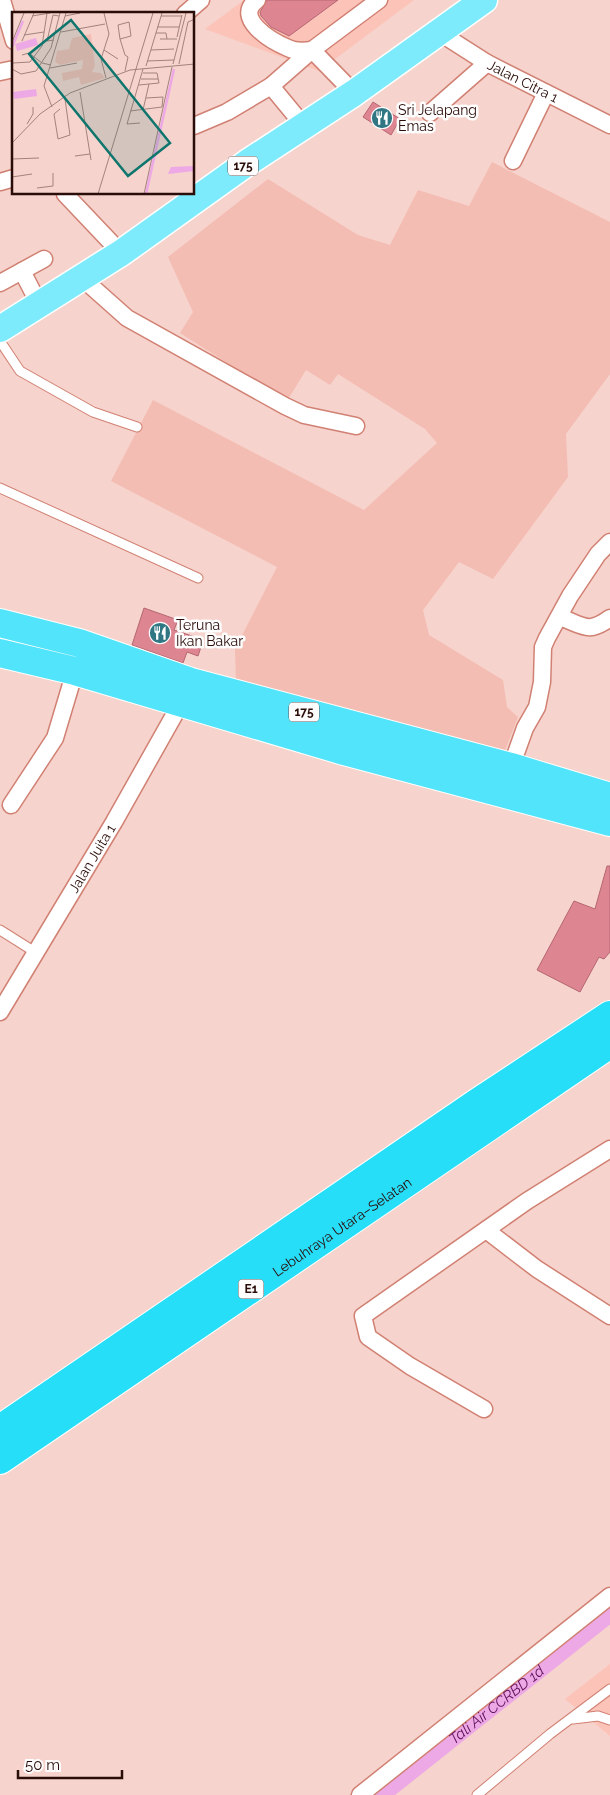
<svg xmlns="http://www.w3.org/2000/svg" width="610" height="1795" viewBox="0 0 610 1795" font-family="Raleway,sans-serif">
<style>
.built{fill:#fcc3b8}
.green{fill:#f4bdb3}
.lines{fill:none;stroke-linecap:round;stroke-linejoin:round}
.canal{stroke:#eda9e5;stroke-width:15}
.building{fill:#de8592;stroke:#b56672}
.service-casing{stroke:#d18173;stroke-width:11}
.minor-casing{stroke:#d18173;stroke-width:19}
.primary-casing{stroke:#fff;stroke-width:29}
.trunk-casing{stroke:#fff;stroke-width:30}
.motorway-casing{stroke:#fff;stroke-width:30}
.service{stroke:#fff;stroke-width:9}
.minor{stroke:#fff;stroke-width:16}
.primary{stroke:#7debfb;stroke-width:26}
.trunk{stroke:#52e4fa;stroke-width:28}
.motorway{stroke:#27def9;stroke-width:28}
.labels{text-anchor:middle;stroke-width:5;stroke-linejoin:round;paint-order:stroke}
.shield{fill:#fdfdfd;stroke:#695452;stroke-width:1}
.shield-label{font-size:12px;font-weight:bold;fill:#2a0c08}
.street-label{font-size:14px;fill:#2a0c08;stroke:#fdfdfd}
.poi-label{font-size:14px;fill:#2a0c08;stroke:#fdfdfd;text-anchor:start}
.water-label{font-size:15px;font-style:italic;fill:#60115b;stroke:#fdfdfd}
.inset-river{fill:none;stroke:#eda9e5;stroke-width:2.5}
.inset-road{fill:none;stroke:#a4837e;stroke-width:1}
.view{fill:#0f766e;fill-opacity:0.15;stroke:#0f766e;stroke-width:2.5}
.inset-edge{fill:none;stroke:#2a0c08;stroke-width:2.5}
</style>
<rect width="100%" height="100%" fill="#f6d3cc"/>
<!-- built -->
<path class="built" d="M 244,0 L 414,0 L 319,71 L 205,29 Z
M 610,1664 L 610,1736 L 565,1699 Z"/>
<!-- green -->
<path class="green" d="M 492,162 L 610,222 L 610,374 L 566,434 L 568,477 L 493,579 L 459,562 L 423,610 L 429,635 L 503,680 L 507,707 L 518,717 L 503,756 L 236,682 L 235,649 L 277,567 L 111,481 L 153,400 L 364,510 L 437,443 L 425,429 L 338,374 L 330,385 L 306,370 L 287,401 L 180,333 L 193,312 L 168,257 L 268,179 L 358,235 L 390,245 L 418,190 L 469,206 Z"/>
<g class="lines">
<!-- canal -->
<path class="canal" id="s1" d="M 383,1795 L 610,1615"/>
</g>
<!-- building -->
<path class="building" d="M 267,0 L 338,0 L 289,36 L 271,27 L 261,16 L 260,12 Z
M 373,102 L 400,119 L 391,135 L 363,117 Z
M 144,608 L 178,620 L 174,630 L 192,636 L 191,640 L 202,644 L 198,656 L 187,652 L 183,663 L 132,645 Z
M 607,866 L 610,866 L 610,952 L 604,959 L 599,957 L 580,992 L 537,970 L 574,901 L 595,909 Z"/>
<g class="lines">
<!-- service casing -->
<g class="service-casing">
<path id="service" d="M 0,341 L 20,371 L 93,412 L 137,427
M 0,488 L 198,578
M 0,930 L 35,952
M 573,1719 L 598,1716 L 610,1720
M 477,1795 L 550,1734 L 610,1689"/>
</g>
<!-- minor casing -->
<g class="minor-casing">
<g id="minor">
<path d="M 2,0 L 14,41"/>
<path d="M 257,0 C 233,18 271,41 288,48 C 296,52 304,51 312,50"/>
<path d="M 185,14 L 201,0"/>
<path id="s2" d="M 440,33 L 487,63 L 610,125"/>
<path d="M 312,50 L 354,93"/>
<path d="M 0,72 L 14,69"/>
<path d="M 271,86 L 304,126"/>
<path d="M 430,113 L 487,63"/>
<path d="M 194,126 L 227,112 L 271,86 L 312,50 L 379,0"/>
<path d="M 513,161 L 546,93"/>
<path d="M 0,182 L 14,178"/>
<path d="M 65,194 L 121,253"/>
<path d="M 22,271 L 39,304"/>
<path d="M 82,278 L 127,318 L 285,406 L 304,415 L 356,426"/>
<path d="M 0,283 L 44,259"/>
<path d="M 560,617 C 584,626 588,634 610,618"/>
<path d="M 511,767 L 525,728 L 537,707 L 542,682 L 543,647 L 547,638 L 570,596 L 598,554 L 610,542"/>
<path d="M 11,805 L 55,738 L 75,671"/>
<path id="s3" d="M 0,1012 L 114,822 L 181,703"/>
<path d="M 486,1230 L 537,1269 L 610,1316"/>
<path d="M 484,1409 L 410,1366 L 368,1337 L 363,1316 L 527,1201 L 610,1149"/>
<path d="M 360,1795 L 610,1596"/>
</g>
</g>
<!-- primary casing -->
<g class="primary-casing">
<path id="primary" d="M 0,329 L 121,253 L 247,163 L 354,93 L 484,0"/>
</g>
<!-- trunk casing -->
<g class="trunk-casing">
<path id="trunk" d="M 0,623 L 79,643 L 191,682 L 511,767 L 610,797
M 0,653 L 75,671 L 344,751 L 610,822"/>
</g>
<!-- motorway casing -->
<g class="motorway-casing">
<g id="motorway">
<path d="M 0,1429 L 478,1102 L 610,1015"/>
<path id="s4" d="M 0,1460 L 610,1044"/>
</g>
</g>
<!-- service -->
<use href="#service" class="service"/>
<!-- minor -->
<use href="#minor" class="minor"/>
<!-- primary -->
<use href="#primary" class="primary"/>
<!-- trunk -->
<use href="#trunk" class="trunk"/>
<!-- motorway -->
<use href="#motorway" class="motorway"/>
</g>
<!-- icons -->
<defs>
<g id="restaurant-disc" transform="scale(1.125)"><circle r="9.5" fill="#307783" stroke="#fdfdfd"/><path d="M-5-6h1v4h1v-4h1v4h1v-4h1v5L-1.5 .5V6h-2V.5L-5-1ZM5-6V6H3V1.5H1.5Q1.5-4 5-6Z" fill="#fff"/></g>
</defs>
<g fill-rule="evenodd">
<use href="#restaurant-disc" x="382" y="118"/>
<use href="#restaurant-disc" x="160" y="633"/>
</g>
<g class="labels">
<!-- shield labels -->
<g class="shield">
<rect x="228" y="156.5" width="30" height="19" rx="4"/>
<rect x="289" y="702.5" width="30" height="19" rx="4"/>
<rect x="238.5" y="1279.5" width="25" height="19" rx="4"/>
</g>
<g class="shield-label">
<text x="243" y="170">175</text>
<text x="304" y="716">175</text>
<text x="251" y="1293">E1</text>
</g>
<!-- street labels -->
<g class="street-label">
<text dy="5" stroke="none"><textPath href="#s2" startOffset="96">Jalan Citra 1</textPath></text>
<text dy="5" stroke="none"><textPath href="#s3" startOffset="179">Jalan Juita 1</textPath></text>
<text dy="5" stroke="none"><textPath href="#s4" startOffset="414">Lebuhraya Utara–Selatan</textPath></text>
</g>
<!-- poi labels -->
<g class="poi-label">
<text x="398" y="115">Sri Jelapang<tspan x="398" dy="16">Emas</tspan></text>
<text x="176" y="630">Teruna<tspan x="176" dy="16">Ikan Bakar</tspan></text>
</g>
<!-- water labels -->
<g class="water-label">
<text dy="5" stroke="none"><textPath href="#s1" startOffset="145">Tali Air CCRBD 1d</textPath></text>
</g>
</g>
<!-- overview -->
<g transform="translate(12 12)">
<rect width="182" height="182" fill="#f6d3cc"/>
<path d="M 79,22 L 83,54 L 80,60 L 89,61 L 93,66 L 69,73 L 67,65 L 51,69 L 50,61 L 70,57 L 71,48 L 48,53 L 43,50 L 45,39 L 57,37 L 60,26 Z" fill="#f4bdb3"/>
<path d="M 24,26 L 26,33 L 5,39 L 3,32 ZM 24,77 L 25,84 L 2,87 L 1,80 ZM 182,154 L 182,159 L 156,162 L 159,155 Z" fill="#eda9e5"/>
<path class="inset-river" d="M 0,35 L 11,9M 134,182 L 162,57"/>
<path class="inset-road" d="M 92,1 L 97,22 L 89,47 L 94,66M 20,4 L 38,1M 53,4 L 68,1M 149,4 L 170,4M 145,15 L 167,15M 49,20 L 93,12M 144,21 L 154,21 L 155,27M 12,23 L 32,20M 165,25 L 170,3M 108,27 L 119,24 L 117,10 L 106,13 L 108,27 L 113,43 L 116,45 L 113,59M 148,27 L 165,27M 42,28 L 35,29 L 41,3 L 47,4M 10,29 L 22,1M 0,30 L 12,1M 92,38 L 106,47M 139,38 L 162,37M 10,43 L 17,41 L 30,51 L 39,53M 135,49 L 162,48M 1,51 L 18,50 L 30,34 L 35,1M 161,52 L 174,1M 167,52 L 176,10 L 183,7M 134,54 L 150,1M 38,56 L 65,51M 0,57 L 9,62 L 24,59 L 39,36 L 48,1M 129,67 L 146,67M 127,73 L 147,71 L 145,61 L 131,61M 68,80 L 79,148M 40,95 L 32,74 L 54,1M 48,97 L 42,102 L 46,127 L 58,123 L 53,87M 131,98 L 137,72M 118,99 L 150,95 L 151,85 L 134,86M 128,111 L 115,112 L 131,57M 15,112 L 21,102 L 21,95M 0,131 L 28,102 L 58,81 L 118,58 L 183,52M 63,144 L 78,142M 0,147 L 27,146M 0,165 L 20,162M 25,176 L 41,174 L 41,161M 86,182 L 141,1M 132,182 L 160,55"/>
<path class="view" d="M 59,8 L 158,131 L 116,164 L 17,42 Z"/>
<rect width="182" height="182" class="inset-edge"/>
</g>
<!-- scale -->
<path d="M18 1770v8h104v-8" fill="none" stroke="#2a0c08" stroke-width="2.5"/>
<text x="25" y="1770" font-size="15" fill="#2a0c08" stroke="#fdfdfd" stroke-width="4" paint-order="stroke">50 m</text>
</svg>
